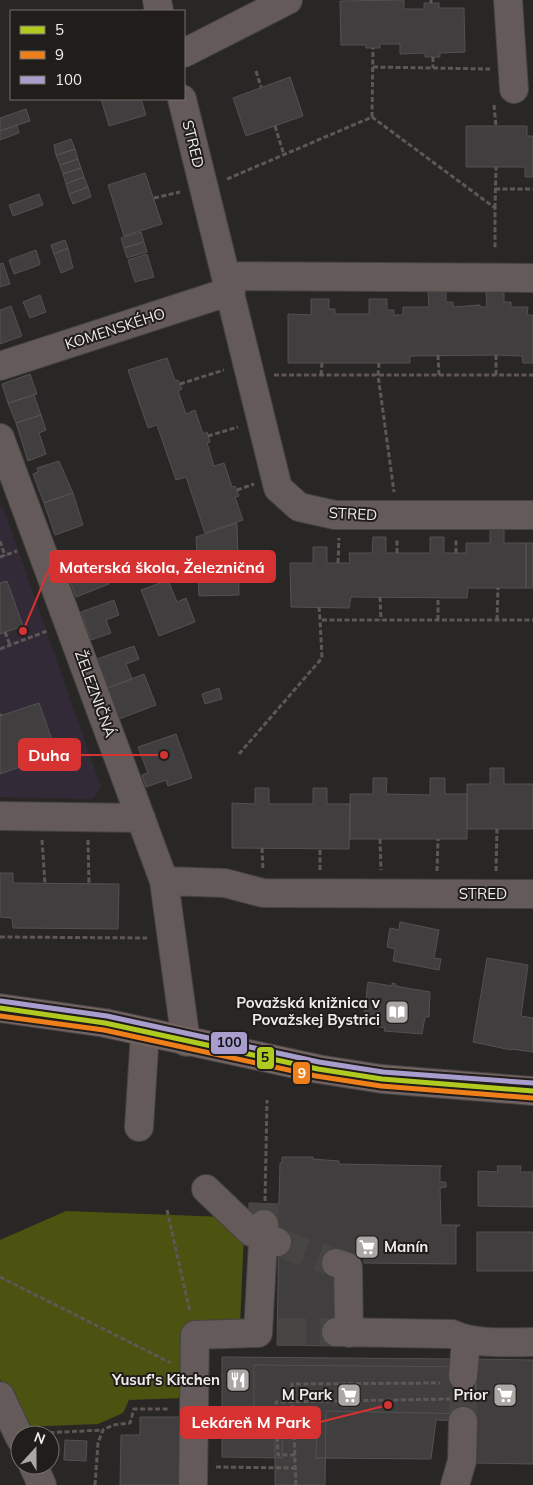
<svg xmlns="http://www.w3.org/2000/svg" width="533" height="1485" viewBox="0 0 533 1485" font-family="Mulish,sans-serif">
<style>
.education{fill:#332a37}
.forest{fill:#4c520f}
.building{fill:#403e3f;stroke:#535151}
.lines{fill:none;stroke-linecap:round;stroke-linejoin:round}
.minor-tunnel{stroke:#474543;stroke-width:28;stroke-dasharray:28 14;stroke-linecap:butt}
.minor-casing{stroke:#444341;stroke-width:30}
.major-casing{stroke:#444341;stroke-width:30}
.path{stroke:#5f5756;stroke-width:3;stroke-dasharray:5 2.5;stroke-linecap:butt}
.minor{stroke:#645a59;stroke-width:28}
.major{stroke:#726261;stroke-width:28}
.bus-1-casing{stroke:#211d1b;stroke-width:9}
.bus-2-casing{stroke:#211d1b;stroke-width:9}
.bus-3-casing{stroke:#211d1b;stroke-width:9}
.bus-1{stroke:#b0cb1f;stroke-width:5}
.bus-2{stroke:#ef7f1a;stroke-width:5}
.bus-3{stroke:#a79ecd;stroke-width:5}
.labels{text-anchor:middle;stroke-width:4;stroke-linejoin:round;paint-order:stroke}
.street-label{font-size:15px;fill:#efecea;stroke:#211d1b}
.poi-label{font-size:15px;font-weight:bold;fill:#efecea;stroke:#211d1b;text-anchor:end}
.leader{fill:none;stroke:#d73232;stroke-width:2}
.callout-dot{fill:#d73232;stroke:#211d1b;stroke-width:2}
.callout{fill:#d73232;stroke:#d73232;stroke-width:2}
.callout-label{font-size:16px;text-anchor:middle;font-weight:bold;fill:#fff}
.line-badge{stroke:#211d1b;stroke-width:2}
.badge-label{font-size:14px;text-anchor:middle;font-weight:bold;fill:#fff}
.pale-badge-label{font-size:14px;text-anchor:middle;font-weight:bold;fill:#111}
</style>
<rect width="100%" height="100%" fill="#292725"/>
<!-- education -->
<path class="education" d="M 3,507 L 101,787 L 93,799 L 0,797 L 0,508 Z"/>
<!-- forest -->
<path class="forest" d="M 66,1211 L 225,1217 L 244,1233 L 240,1326 L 189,1325 L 184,1398 L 129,1400 L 123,1413 L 98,1424 L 23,1427 L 0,1379 L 0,1240 Z"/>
<!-- building -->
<path class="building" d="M 404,0 L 404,9 L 424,9 L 424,3 L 439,3 L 439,8 L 464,8 L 465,52 L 440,53 L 440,57 L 425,57 L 425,53 L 400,54 L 400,44 L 380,44 L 380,48 L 366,48 L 366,45 L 341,45 L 340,1 Z
M 290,77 L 303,116 L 246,136 L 233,98 Z
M 101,99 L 141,99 L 146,115 L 109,126 Z
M 26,109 L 30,121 L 0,131 L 0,118 Z
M 17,125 L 19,133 L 0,140 L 0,131 Z
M 466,126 L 527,126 L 527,136 L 533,136 L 533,177 L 525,177 L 525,167 L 466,167 Z
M 71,139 L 75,149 L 56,155 L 54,145 Z
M 75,149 L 78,159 L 60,165 L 56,155 Z
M 78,159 L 81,168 L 63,174 L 60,165 Z
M 81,168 L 84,177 L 66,184 L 63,174 Z
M 145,173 L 162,224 L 124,236 L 108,185 Z
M 84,177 L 88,187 L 69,194 L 66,184 Z
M 88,187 L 91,197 L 73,204 L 69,194 Z
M 39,194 L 43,205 L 13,216 L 9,205 Z
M 141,232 L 144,242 L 124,248 L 121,238 Z
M 65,240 L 68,248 L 54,254 L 51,245 Z
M 144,242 L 147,252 L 127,258 L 124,248 Z
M 68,248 L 73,268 L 61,273 L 54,254 Z
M 36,250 L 40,263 L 39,265 L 14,274 L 9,260 Z
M 147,254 L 154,277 L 135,282 L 128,260 Z
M 3,263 L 10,284 L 0,287 L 0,264 Z
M 428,291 L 446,291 L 446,302 L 453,302 L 453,307 L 480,305 L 480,307 L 487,307 L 486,291 L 504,291 L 504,302 L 511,302 L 511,307 L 528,307 L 527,315 L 533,315 L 533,363 L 523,363 L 522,356 L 496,355 L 410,356 L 410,363 L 288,363 L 288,314 L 311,315 L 311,299 L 329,299 L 329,309 L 335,309 L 335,314 L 369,314 L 369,299 L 387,299 L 387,310 L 394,310 L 394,315 L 403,315 L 403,307 L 429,307 Z
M 40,295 L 46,312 L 30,318 L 23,302 Z
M 11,306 L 22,336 L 0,344 L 0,310 Z
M 167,358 L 175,381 L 178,380 L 182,389 L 178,391 L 186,414 L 195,410 L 203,434 L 207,432 L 210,442 L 207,443 L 214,466 L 224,463 L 232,487 L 235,486 L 239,496 L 235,497 L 243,520 L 205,533 L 186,477 L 176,480 L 157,425 L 148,428 L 128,370 Z
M 30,374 L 37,394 L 8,403 L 2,384 Z
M 34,395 L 41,415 L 16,423 L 8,403 Z
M 41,415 L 46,430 L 39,433 L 46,454 L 28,461 L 16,423 Z
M 59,461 L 73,493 L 44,503 L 33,474 L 38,472 L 37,468 Z
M 73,493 L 83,525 L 55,535 L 44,503 Z
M 237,523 L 239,595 L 199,596 L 196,537 Z
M 490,528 L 504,528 L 504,543 L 526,543 L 526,588 L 468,588 L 467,598 L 351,597 L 349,608 L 291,607 L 290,563 L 313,563 L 313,547 L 327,547 L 327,563 L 350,563 L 349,553 L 372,553 L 373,537 L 386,537 L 386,553 L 430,553 L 430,537 L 444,537 L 444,553 L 466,553 L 466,543 L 490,543 Z
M 526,543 L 533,543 L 533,588 L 526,588 Z
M 101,555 L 108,572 L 105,574 L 109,584 L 76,597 L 65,568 Z
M 168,580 L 177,602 L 186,598 L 195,622 L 159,636 L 141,590 Z
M 7,581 L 23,626 L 0,634 L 0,583 Z
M 114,600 L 119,615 L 106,620 L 111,633 L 91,640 L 81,612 Z
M 134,646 L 139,659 L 126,664 L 132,679 L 108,688 L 97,659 Z
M 144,674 L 156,705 L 119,719 L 108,688 Z
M 219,688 L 222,699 L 205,704 L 202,694 Z
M 39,703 L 57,754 L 0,774 L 0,716 Z
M 176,734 L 192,778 L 168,786 L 166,780 L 146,787 L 142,775 L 148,773 L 138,747 Z
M 490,768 L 504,768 L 504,784 L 533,784 L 533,829 L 467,829 L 467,784 L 490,784 Z
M 373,778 L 387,778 L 386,794 L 430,795 L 430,778 L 445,778 L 445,794 L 467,794 L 467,839 L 350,839 L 350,794 L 373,794 Z
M 255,788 L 269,788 L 269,804 L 313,804 L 313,788 L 327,788 L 327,804 L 350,804 L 349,849 L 232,848 L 232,803 L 255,804 Z
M 0,873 L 13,873 L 13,883 L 119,884 L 118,929 L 13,928 L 12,918 L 0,917 Z
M 400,922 L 439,930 L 434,958 L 441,959 L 439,970 L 393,961 L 395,949 L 387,947 L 390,928 L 399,930 Z
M 487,958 L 528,965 L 521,1016 L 533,1018 L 533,1052 L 511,1049 L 511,1050 L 473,1042 Z
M 368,982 L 392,986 L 392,983 L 396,984 L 395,986 L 430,992 L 429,1017 L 425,1017 L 422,1034 L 384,1031 L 385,1028 L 363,1024 Z
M 282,1157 L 313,1157 L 313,1159 L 339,1161 L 339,1164 L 442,1166 L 440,1167 L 440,1182 L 446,1182 L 446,1187 L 440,1188 L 441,1225 L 460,1225 L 456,1227 L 456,1264 L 364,1263 L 364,1258 L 351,1258 L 336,1346 L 277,1345 L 279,1224 L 249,1223 L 249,1203 L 279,1204 L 280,1163 L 282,1163 Z
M 497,1166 L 521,1166 L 520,1172 L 533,1172 L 533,1207 L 478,1206 L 478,1171 L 498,1172 Z
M 477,1232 L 533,1232 L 533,1271 L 477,1271 Z
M 222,1357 L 457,1359 L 476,1377 L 476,1421 L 436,1420 L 431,1459 L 316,1458 L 317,1419 L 283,1419 L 282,1458 L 222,1457 Z
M 476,1359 L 533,1360 L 533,1464 L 475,1463 Z
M 254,1365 L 476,1367 L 476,1414 L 326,1411 L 325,1485 L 275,1485 L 275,1411 L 254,1411 Z
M 140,1417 L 181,1417 L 180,1485 L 120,1485 L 121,1435 L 140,1435 Z
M 65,1440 L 87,1441 L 86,1461 L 64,1460 Z"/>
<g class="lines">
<!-- minor-tunnel -->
<path class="minor-tunnel" d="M 264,1224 L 265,1203
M 279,1243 L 336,1263
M 278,1332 L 336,1332
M 463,1421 L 463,1376"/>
<!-- minor casing -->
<g class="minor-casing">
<path id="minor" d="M 157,0 L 159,11
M 508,0 L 514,89
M 184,53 L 288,0
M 182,99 L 278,488 L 299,507 L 335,515 L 533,515
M 227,276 L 533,278
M 0,366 L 231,291
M 0,438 L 164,881 L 186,1042
M 0,816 L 141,818
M 164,881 L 225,883 L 263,893 L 533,894
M 139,1127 L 145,1032
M 206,1189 L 251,1232 L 277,1242
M 336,1263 L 348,1267 L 349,1333
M 336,1332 L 452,1334 C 477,1345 506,1342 533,1342
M 463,1376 L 466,1340
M 0,1396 L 20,1438
M 33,1465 L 42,1485
M 193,1485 L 195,1335 L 258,1333 L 264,1224
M 455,1485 L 462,1461 L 463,1421"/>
</g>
<!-- major casing -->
<g class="major-casing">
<path id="major" d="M 0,1008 L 105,1023 L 318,1069 L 382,1079 L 533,1091"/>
</g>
<!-- path -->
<path class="path" d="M 431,0 L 431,3
M 433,57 L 433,68
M 373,67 L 490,69
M 256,71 L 261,87
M 494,105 L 496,126
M 372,117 L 373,48
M 275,126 L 284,155
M 227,179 L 372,117 L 495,208 L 495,249
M 495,189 L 533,189
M 154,198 L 180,192
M 495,208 L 496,167
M 438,355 L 439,375
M 379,363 L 378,375 L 394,492
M 274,375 L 533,375
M 321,375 L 322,363
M 496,375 L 496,355
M 180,384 L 224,370
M 208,436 L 238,427
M 237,490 L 254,484
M 0,541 L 5,556
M 397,553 L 397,538
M 456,553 L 456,538
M 0,557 L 17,551
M 338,563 L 339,538
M 380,597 L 381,620
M 319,607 L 320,620 L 533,620
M 438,620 L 438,598
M 497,620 L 498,588
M 5,632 L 10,645
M 0,649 L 47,631
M 0,714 L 1,716
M 239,754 L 322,658 L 320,620
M 380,839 L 381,870
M 42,840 L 45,884
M 88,840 L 89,884
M 262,848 L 263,870
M 320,870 L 320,848
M 437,871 L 438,839
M 496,871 L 497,829
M 0,937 L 147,938
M 265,1201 L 267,1100
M 167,1210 L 190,1312
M 0,1277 L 171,1363
M 42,1433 L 103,1430
M 295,1455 L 278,1455 L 276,1402 L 450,1399
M 216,1467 L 295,1468
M 95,1485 L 98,1443 L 103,1430 L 113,1425 L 130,1423 L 134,1409 L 169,1409
M 296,1485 L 292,1384 L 440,1383"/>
<!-- minor -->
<use href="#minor" class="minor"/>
<!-- major -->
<use href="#major" class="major"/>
<!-- bus-1 casing -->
<g class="bus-1-casing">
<path id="bus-1" d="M 0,1008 L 105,1023 L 318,1069 L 382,1079 L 533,1091"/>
</g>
<!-- bus-2 casing -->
<g class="bus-2-casing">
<path id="bus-2" d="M 0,1016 L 104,1030 L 316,1076 L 381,1086 L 532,1098"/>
</g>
<!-- bus-3 casing -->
<g class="bus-3-casing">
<path id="bus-3" d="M 1,1001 L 107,1016 L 319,1062 L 383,1072 L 533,1083"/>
</g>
<!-- bus-1 -->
<use href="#bus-1" class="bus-1"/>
<!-- bus-2 -->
<use href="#bus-2" class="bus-2"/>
<!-- bus-3 -->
<use href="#bus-3" class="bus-3"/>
</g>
<!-- icons -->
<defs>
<g id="library-square" transform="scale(1.25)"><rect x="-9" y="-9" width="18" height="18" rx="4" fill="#aaa7a5" stroke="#211d1b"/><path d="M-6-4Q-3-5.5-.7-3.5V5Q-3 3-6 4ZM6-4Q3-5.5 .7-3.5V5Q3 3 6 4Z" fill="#fff"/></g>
<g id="supermarket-square" transform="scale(1.25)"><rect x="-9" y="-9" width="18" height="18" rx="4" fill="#aaa7a5" stroke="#211d1b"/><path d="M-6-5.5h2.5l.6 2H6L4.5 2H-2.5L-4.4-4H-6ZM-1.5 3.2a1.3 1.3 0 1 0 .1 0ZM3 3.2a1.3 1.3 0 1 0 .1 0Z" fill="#fff"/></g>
<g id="restaurant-square" transform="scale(1.25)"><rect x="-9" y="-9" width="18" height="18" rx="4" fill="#aaa7a5" stroke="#211d1b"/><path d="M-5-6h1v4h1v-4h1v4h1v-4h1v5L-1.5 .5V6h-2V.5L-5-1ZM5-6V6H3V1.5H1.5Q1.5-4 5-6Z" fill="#fff"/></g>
</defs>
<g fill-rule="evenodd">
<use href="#library-square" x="397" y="1012"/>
<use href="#supermarket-square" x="367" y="1247"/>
<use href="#restaurant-square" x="238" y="1380"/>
<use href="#supermarket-square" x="349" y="1395"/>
<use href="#supermarket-square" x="505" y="1395"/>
</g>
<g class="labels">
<!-- street labels -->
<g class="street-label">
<text transform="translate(193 144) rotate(76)" y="5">STRED</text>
<text transform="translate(115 329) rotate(-18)" y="5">KOMENSKÉHO</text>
<text transform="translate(353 514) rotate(3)" y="5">STRED</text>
<text transform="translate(95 694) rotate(70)" y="5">ŽELEZNIČNÁ</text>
<text x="483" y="899">STRED</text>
</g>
<!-- poi labels -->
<g class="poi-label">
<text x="380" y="1008">Považská knižnica v<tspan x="380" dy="17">Považskej Bystrici</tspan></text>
<text x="384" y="1252" text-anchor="start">Manín</text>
<text x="220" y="1385">Yusuf's Kitchen</text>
<text x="332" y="1400">M Park</text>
<text x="488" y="1400">Prior</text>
</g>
</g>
<!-- callouts -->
<path class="leader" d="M23 631L50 567M164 755L80 755M388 1405L320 1422"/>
<g class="callout-dot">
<circle cx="23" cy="631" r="5"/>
<circle cx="164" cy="755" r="5"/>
<circle cx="388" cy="1405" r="5"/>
</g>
<g class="callout">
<rect x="50" y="551" width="225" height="31" rx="5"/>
<rect x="19" y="739" width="61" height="31" rx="5"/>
<rect x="181" y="1407" width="139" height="31" rx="5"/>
</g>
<g class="callout-label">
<text x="162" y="573">Materská škola, Železničná</text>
<text x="49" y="761">Duha</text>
<text x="251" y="1428">Lekáreň M Park</text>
</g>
<g class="line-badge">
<rect x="210" y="1031" width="38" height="24" rx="5" fill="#a79ecd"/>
<rect x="256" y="1046" width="19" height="24" rx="5" fill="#b0cb1f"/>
<rect x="292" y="1061" width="19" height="24" rx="5" fill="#ef7f1a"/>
</g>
<g class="badge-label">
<text x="302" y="1078">9</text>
</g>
<g class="pale-badge-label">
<text x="229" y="1047">100</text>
<text x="265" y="1062">5</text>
</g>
<!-- legend -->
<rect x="10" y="10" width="175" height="90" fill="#211d1b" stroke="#73706e"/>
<rect x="20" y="26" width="25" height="8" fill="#b0cb1f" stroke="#73706e"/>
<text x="55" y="35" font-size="15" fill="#efecea">5</text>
<rect x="20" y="51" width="25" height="8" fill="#ef7f1a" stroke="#73706e"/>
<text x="55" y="60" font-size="15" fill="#efecea">9</text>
<rect x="20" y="76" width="25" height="8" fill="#a79ecd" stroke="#73706e"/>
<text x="55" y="85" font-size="15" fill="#efecea">100</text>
<!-- north arrow -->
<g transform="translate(35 1450) rotate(21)"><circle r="24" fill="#211d1b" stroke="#73706e"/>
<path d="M0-4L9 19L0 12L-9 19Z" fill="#aaa7a5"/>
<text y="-8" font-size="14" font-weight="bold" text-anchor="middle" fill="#efecea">N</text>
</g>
</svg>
